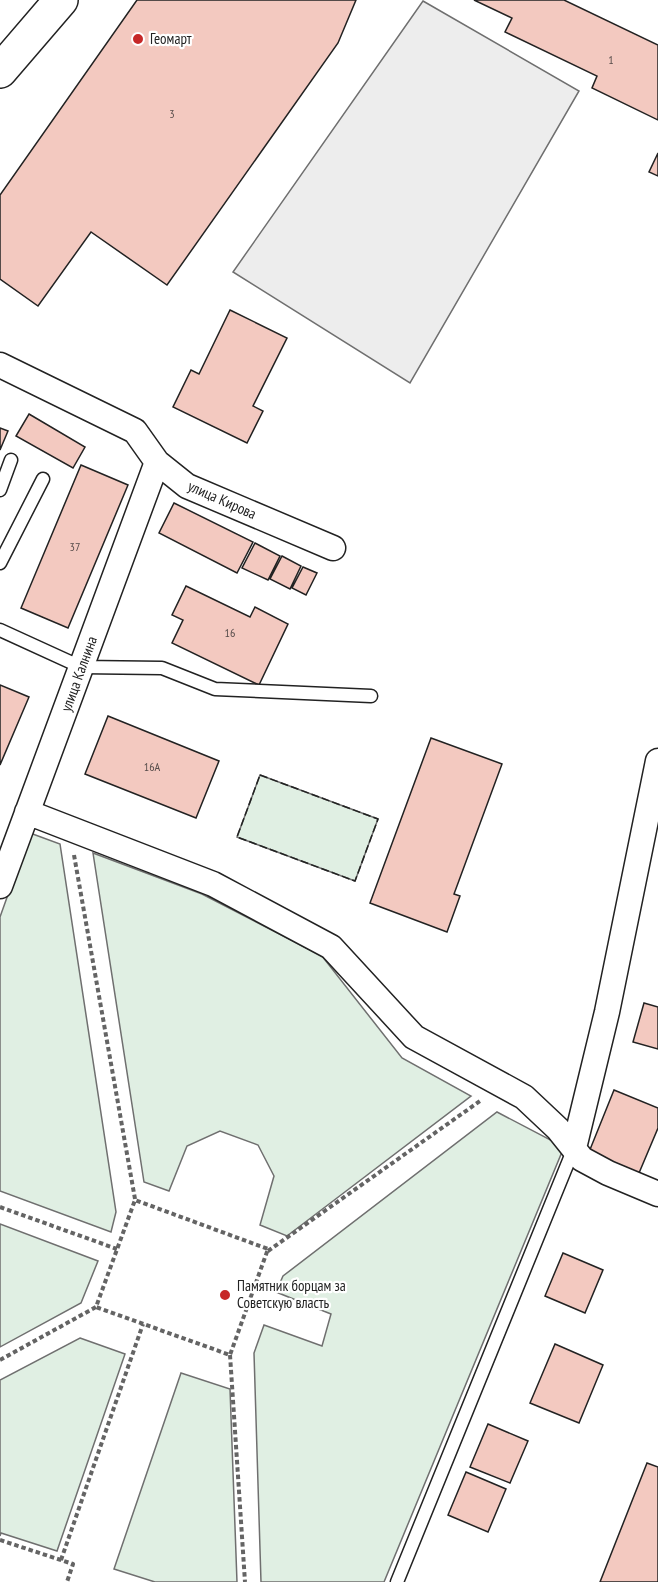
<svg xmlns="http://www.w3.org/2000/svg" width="658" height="1582" viewBox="0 0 658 1582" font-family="'PT Sans Narrow',sans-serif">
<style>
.green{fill:#e0efe3;stroke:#6f6f6f;stroke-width:1.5}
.parking{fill:#ededed;stroke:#6f6f6f;stroke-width:1.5}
.building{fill:#f3c9c0;stroke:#222;stroke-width:1.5}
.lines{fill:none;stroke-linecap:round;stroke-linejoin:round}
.lane-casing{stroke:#222;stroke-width:15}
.street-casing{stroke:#222;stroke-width:27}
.secondary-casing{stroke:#222;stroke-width:36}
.path{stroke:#646464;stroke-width:4;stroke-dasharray:4.5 3;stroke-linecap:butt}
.lane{stroke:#fff;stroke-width:12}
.street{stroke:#fff;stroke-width:24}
.secondary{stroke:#fff;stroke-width:33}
.fence{stroke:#222;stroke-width:1.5;stroke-dasharray:8 3;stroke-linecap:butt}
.poi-dot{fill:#c62828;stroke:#fff;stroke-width:2}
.labels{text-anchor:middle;stroke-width:4.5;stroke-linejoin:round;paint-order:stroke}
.number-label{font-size:12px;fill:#564c4a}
.poi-label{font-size:15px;fill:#222;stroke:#fff;text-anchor:start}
.street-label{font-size:15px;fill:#222;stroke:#fff}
</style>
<rect width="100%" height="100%" fill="#fff"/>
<!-- green -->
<path class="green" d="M 260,775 L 378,819 L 355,881 L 237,837 Z
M 30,833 L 60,844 L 116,1212 L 111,1232 L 0,1191 L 0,917 Z
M 93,853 L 202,894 L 322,956 L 402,1058 L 471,1096 L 287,1236 L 260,1225 L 274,1176 L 258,1145 L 220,1131 L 187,1146 L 169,1191 L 144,1182 Z
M 497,1112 L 564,1147 L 384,1582 L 261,1582 L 254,1353 L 264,1325 L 322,1346 L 331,1314 L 276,1292 L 283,1276 Z
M 0,1224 L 98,1261 L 81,1303 L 0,1347 Z
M 80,1338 L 125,1354 L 57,1551 L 1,1533 L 0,1536 L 0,1380 Z
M 181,1373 L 230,1389 L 237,1582 L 155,1582 L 114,1569 Z"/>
<!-- parking -->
<path class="parking" d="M 423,1 L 579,91 L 410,383 L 233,272 Z"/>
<!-- building -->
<path class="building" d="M 137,0 L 356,0 L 338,43 L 167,285 L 91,232 L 38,306 L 0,279 L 0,195 Z
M 474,0 L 564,0 L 658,45 L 658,120 L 592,88 L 597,76 L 505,32 L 512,18 Z
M 658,153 L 658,176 L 649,172 Z
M 230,310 L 287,338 L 253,406 L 263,411 L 247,443 L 173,407 L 191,370 L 199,374 Z
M 29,414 L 85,447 L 73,468 L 16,436 Z
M 0,428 L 8,431 L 0,450 Z
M 81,465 L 128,485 L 68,628 L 21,608 Z
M 174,503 L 253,542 L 237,573 L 159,533 Z
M 255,543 L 280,556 L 268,580 L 242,568 Z
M 282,556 L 301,566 L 290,589 L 270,579 Z
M 303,567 L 317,573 L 306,595 L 292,588 Z
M 186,586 L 250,617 L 255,607 L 288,624 L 259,685 L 172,643 L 183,620 L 172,615 Z
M 0,685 L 29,697 L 0,765 Z
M 108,716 L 219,761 L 196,818 L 85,774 Z
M 431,738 L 502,764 L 454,894 L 460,896 L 447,932 L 370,903 Z
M 644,1003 L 658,1007 L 658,1049 L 633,1042 Z
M 614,1090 L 658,1108 L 658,1128 L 639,1173 L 589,1152 Z
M 563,1253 L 603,1270 L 585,1313 L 545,1296 Z
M 555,1344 L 603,1365 L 579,1423 L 530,1403 Z
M 488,1424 L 528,1441 L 510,1483 L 470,1467 Z
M 647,1463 L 658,1467 L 658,1582 L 600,1582 Z
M 466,1472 L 506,1489 L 488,1532 L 448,1515 Z"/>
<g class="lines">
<!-- lane casing -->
<g class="lane-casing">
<path id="lane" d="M 0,490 L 11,460
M 0,563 L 43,479
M 0,630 L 81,667 L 162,668 L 215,689 L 371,696
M 397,1582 L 574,1148"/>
</g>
<!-- street casing -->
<g class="street-casing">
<path id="street" d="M 0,365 L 135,431 L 157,462 L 187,486 L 333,548
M 27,812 L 213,884 L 331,947 L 414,1037 L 524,1097 L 558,1129 L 582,1159 L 608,1173 L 658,1194
M 0,886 L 157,462
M 574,1148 L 607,1012 L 658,761"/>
</g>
<!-- secondary casing -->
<g class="secondary-casing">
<path id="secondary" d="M 0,71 L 61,0"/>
</g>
<!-- path -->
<path class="path" d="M 74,855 L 135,1199
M 0,1207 L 117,1249
M 268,1251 L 480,1101
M 230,1355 L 245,1582
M 0,1360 L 96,1307 L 135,1200 L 268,1249 L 230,1355 L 96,1307
M 0,1540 L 73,1564 L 67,1582
M 61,1560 L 143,1324"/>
<!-- lane -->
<use href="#lane" class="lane"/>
<!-- street -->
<use href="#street" class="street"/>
<!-- secondary -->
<use href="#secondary" class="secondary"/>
<!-- fence -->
<path class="fence" d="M 260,775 L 378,819 L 355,881 L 237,837 Z"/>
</g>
<!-- markers -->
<g class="poi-dot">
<circle cx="138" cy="39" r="6"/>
<circle cx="225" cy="1295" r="6"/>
</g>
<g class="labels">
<!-- number labels -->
<g class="number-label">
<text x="611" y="64">1</text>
<text x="172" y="118">3</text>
<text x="75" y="551">37</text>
<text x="230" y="637">16</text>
<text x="152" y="771">16А</text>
</g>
<!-- poi labels -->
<g class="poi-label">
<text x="150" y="44">Геомарт</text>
<text x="237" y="1291">Памятник борцам за<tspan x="237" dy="17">Советскую власть</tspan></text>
</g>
<!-- street labels -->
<g class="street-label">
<text transform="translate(222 500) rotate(24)" y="5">улица Кирова</text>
<text transform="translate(79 674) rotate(-70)" y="5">улица Калнина</text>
</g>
</g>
</svg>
